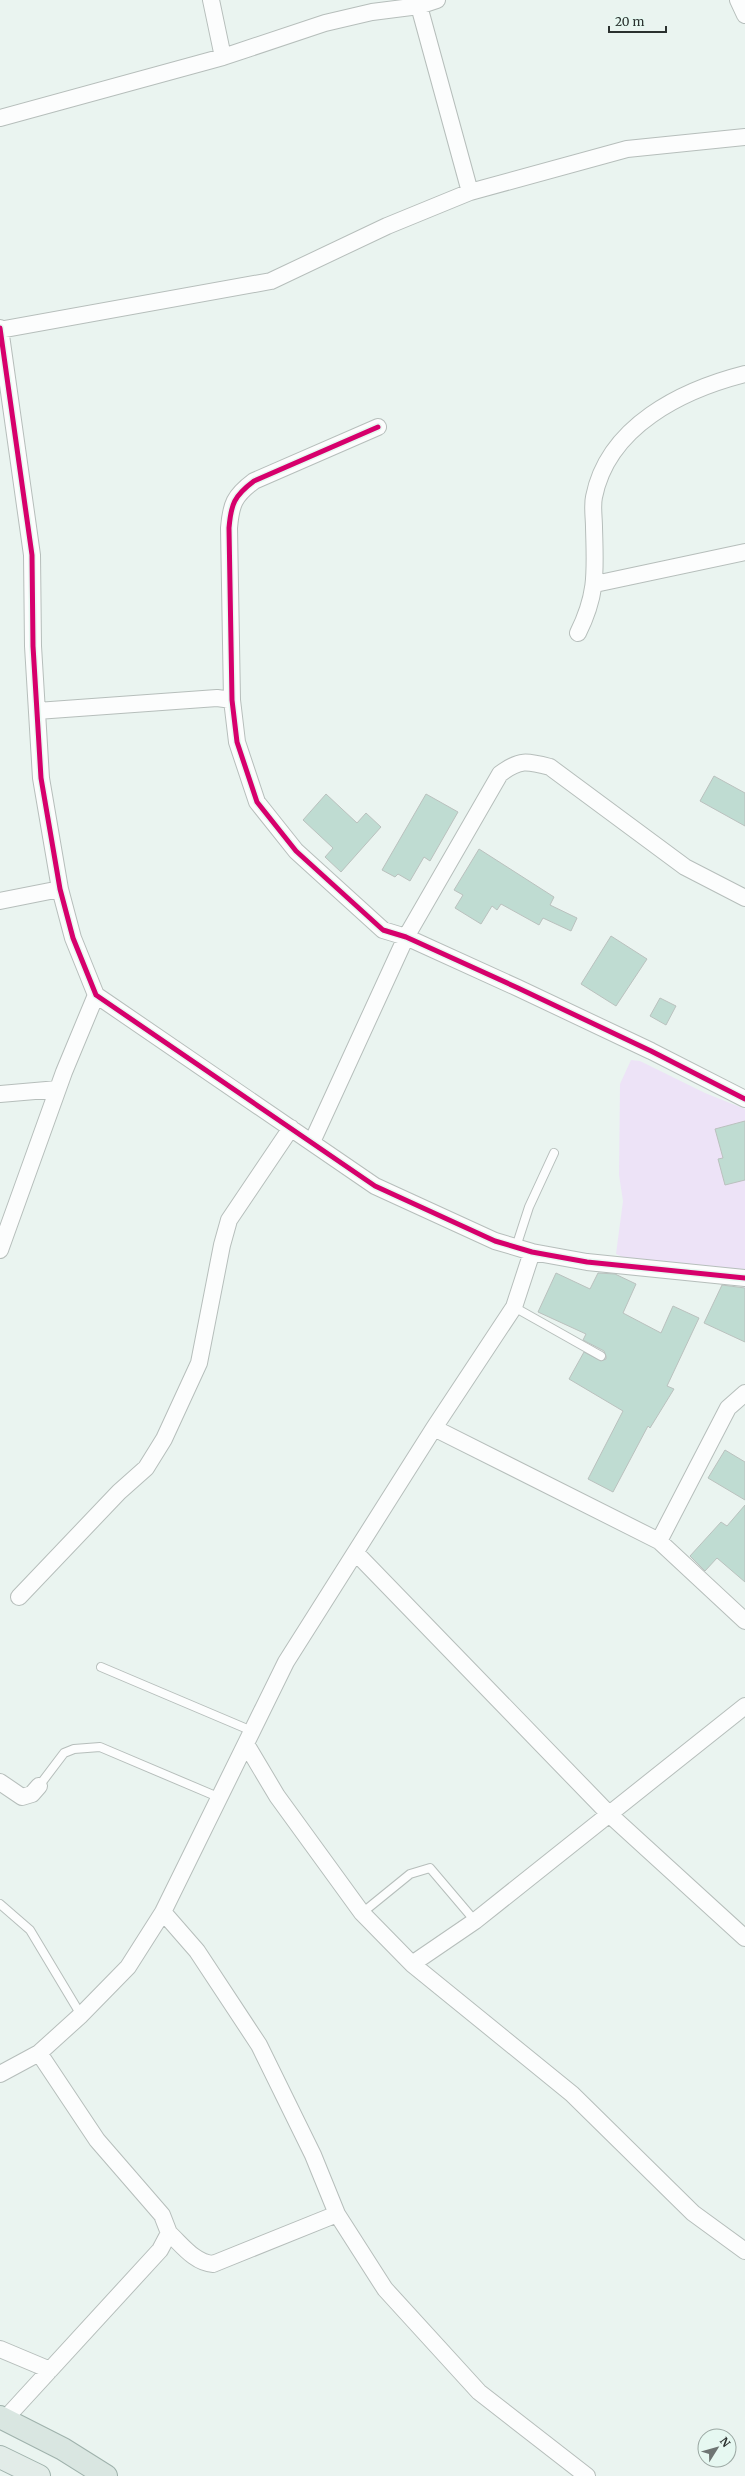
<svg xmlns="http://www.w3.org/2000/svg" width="745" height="2476" viewBox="0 0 745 2476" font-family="Merriweather,serif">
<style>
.green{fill:#ede3f7}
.building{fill:#bfdcd2;stroke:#bac1be}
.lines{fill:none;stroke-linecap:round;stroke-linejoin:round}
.service-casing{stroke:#b6bebb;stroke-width:10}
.minor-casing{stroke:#b6bebb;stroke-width:18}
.primary-casing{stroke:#9fb2ac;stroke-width:24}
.trunk-casing{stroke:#9fb2ac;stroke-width:24}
.service{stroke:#fcfdfd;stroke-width:8}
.minor{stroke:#fcfdfd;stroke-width:16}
.primary{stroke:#e2ece8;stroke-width:22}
.trunk{stroke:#d9e6e1;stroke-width:22}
.cycleway-casing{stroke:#e6f8f1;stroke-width:8}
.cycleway{stroke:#d6006c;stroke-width:5}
</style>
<rect width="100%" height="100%" fill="#eaf4f0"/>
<!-- green -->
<path class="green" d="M 631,1060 L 640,1061 L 705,1093 L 745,1109 L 745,1272 L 641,1265 L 616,1254 L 623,1201 L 619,1175 L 620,1084 Z"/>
<!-- building -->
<path class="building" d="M 714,776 L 745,793 L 745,826 L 700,801 Z
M 326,794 L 357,823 L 366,813 L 381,827 L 341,872 L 325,857 L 333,848 L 303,820 Z
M 426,794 L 458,812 L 430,861 L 424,857 L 410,881 L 398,874 L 395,877 L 382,870 Z
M 479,849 L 554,897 L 550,905 L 577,918 L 571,931 L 543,918 L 539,925 L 501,904 L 497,910 L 492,906 L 481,924 L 455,908 L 463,895 L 454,890 Z
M 611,936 L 647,959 L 616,1006 L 581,984 Z
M 660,998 L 676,1006 L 666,1025 L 650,1016 Z
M 745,1121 L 745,1180 L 725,1185 L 718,1159 L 723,1158 L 715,1129 Z
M 556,1273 L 590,1289 L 598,1273 L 615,1274 L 636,1284 L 623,1313 L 661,1333 L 673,1306 L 699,1318 L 667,1386 L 674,1389 L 650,1428 L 648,1426 L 613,1492 L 588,1479 L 623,1411 L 569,1379 L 584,1352 L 601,1361 L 606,1359 L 606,1356 L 604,1351 L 583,1340 L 586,1334 L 538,1312 Z
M 722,1285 L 745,1288 L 745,1342 L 704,1323 Z
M 725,1450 L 745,1462 L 745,1500 L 708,1478 Z
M 745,1505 L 745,1582 L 717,1558 L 705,1571 L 690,1556 L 721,1522 L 727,1526 Z"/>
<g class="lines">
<!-- service casing -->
<g class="service-casing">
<path id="service" d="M 516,1247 L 529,1207 L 554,1153
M 514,1307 L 601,1356
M 101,1667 L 252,1731
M 39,1786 L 64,1753 L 74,1749 L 100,1747 L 218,1797
M 0,1904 L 30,1930 L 81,2015
M 362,1913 L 410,1874 L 430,1868 L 475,1921"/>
</g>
<!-- minor casing -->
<g class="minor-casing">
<path id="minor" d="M 211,0 L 223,57
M 738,0 L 745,15
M 419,6 L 470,192
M 0,118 L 223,57 L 325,23 L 372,12 L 419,6 L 437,0
M 0,328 L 32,555 L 33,646 L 41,778 L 60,889 L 73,938 L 96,995 L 375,1186 L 495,1241 L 532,1252 L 587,1262 L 745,1278
M 0,330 L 271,281 L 387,226 L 470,192 L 627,149 L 745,137
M 378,427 L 254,481 C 234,496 231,504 229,528 L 232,700 L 237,742 L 257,802 L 296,851 L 383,930 L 406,937 L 518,988 L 651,1051 L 745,1099
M 595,584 L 745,552
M 578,633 C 598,593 595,570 594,527 C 594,518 592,506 594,497 C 608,426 682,390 745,374
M 37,711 L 217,698 L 232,700
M 0,901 L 60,889
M 0,1094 L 58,1089
M 312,1142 L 406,937 L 500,774 C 520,759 527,761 550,767 L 685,867 L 745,898
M 0,1250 L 64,1072 L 96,995
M 434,1428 L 659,1541 L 745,1621
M 659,1541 L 728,1408 L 745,1393
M 356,1553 L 609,1814 L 745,1938
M 19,1597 L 119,1492 L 146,1468 L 164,1439 L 199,1363 L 222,1245 L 229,1220 L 291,1128
M 246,1744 L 277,1796 L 362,1913 L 412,1964 L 572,2094 L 693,2213 L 745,2251
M 0,1782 L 22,1797 L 32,1794 L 39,1786
M 163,1912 L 197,1951 L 259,2045 L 313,2155 L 337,2214 L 385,2289 L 479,2392 L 587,2476
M 412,1964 L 475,1921 L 745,1706
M 0,2074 L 39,2053 L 81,2015 L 128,1967 L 163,1912 L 286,1662 L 434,1428 L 514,1307 L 532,1252
M 169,2233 C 182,2245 195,2263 213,2264 L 337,2214
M 0,2349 L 50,2370
M 5,2419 L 160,2250 L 169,2233 L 162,2215 L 97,2140 L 39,2053"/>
</g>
<!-- primary casing -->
<g class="primary-casing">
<path id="primary" d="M 0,2457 L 39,2476"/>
</g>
<!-- trunk casing -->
<g class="trunk-casing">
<path id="trunk" d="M 0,2417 L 63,2449 L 106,2476"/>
</g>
<!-- service -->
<use href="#service" class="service"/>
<!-- minor -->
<use href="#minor" class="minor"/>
<!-- primary -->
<use href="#primary" class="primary"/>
<!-- trunk -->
<use href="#trunk" class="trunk"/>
<!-- cycleway casing -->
<g class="cycleway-casing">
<path id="cycleway" d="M 0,328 L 32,555 L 33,646 L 41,778 L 60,889 L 73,938 L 96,995 L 375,1186 L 495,1241 L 532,1252 L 587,1262 L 745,1278
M 378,427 L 254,481 C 234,496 231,504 229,528 L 232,700 L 237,742 L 257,802 L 296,851 L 383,930 L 406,937 L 518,988 L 651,1051 L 745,1099"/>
</g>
<!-- cycleway -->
<use href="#cycleway" class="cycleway"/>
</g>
<!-- north arrow -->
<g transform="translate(717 2448) rotate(53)"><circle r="19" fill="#e6f8f1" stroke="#9ba8a3"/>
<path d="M0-3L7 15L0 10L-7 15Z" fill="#6e7573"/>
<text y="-6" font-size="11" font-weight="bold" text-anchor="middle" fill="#2b312f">N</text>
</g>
<!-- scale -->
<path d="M609 26v6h57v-6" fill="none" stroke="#2b312f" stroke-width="2"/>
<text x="615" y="26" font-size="12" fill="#2b312f" stroke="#e6f8f1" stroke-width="3" paint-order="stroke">20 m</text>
</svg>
